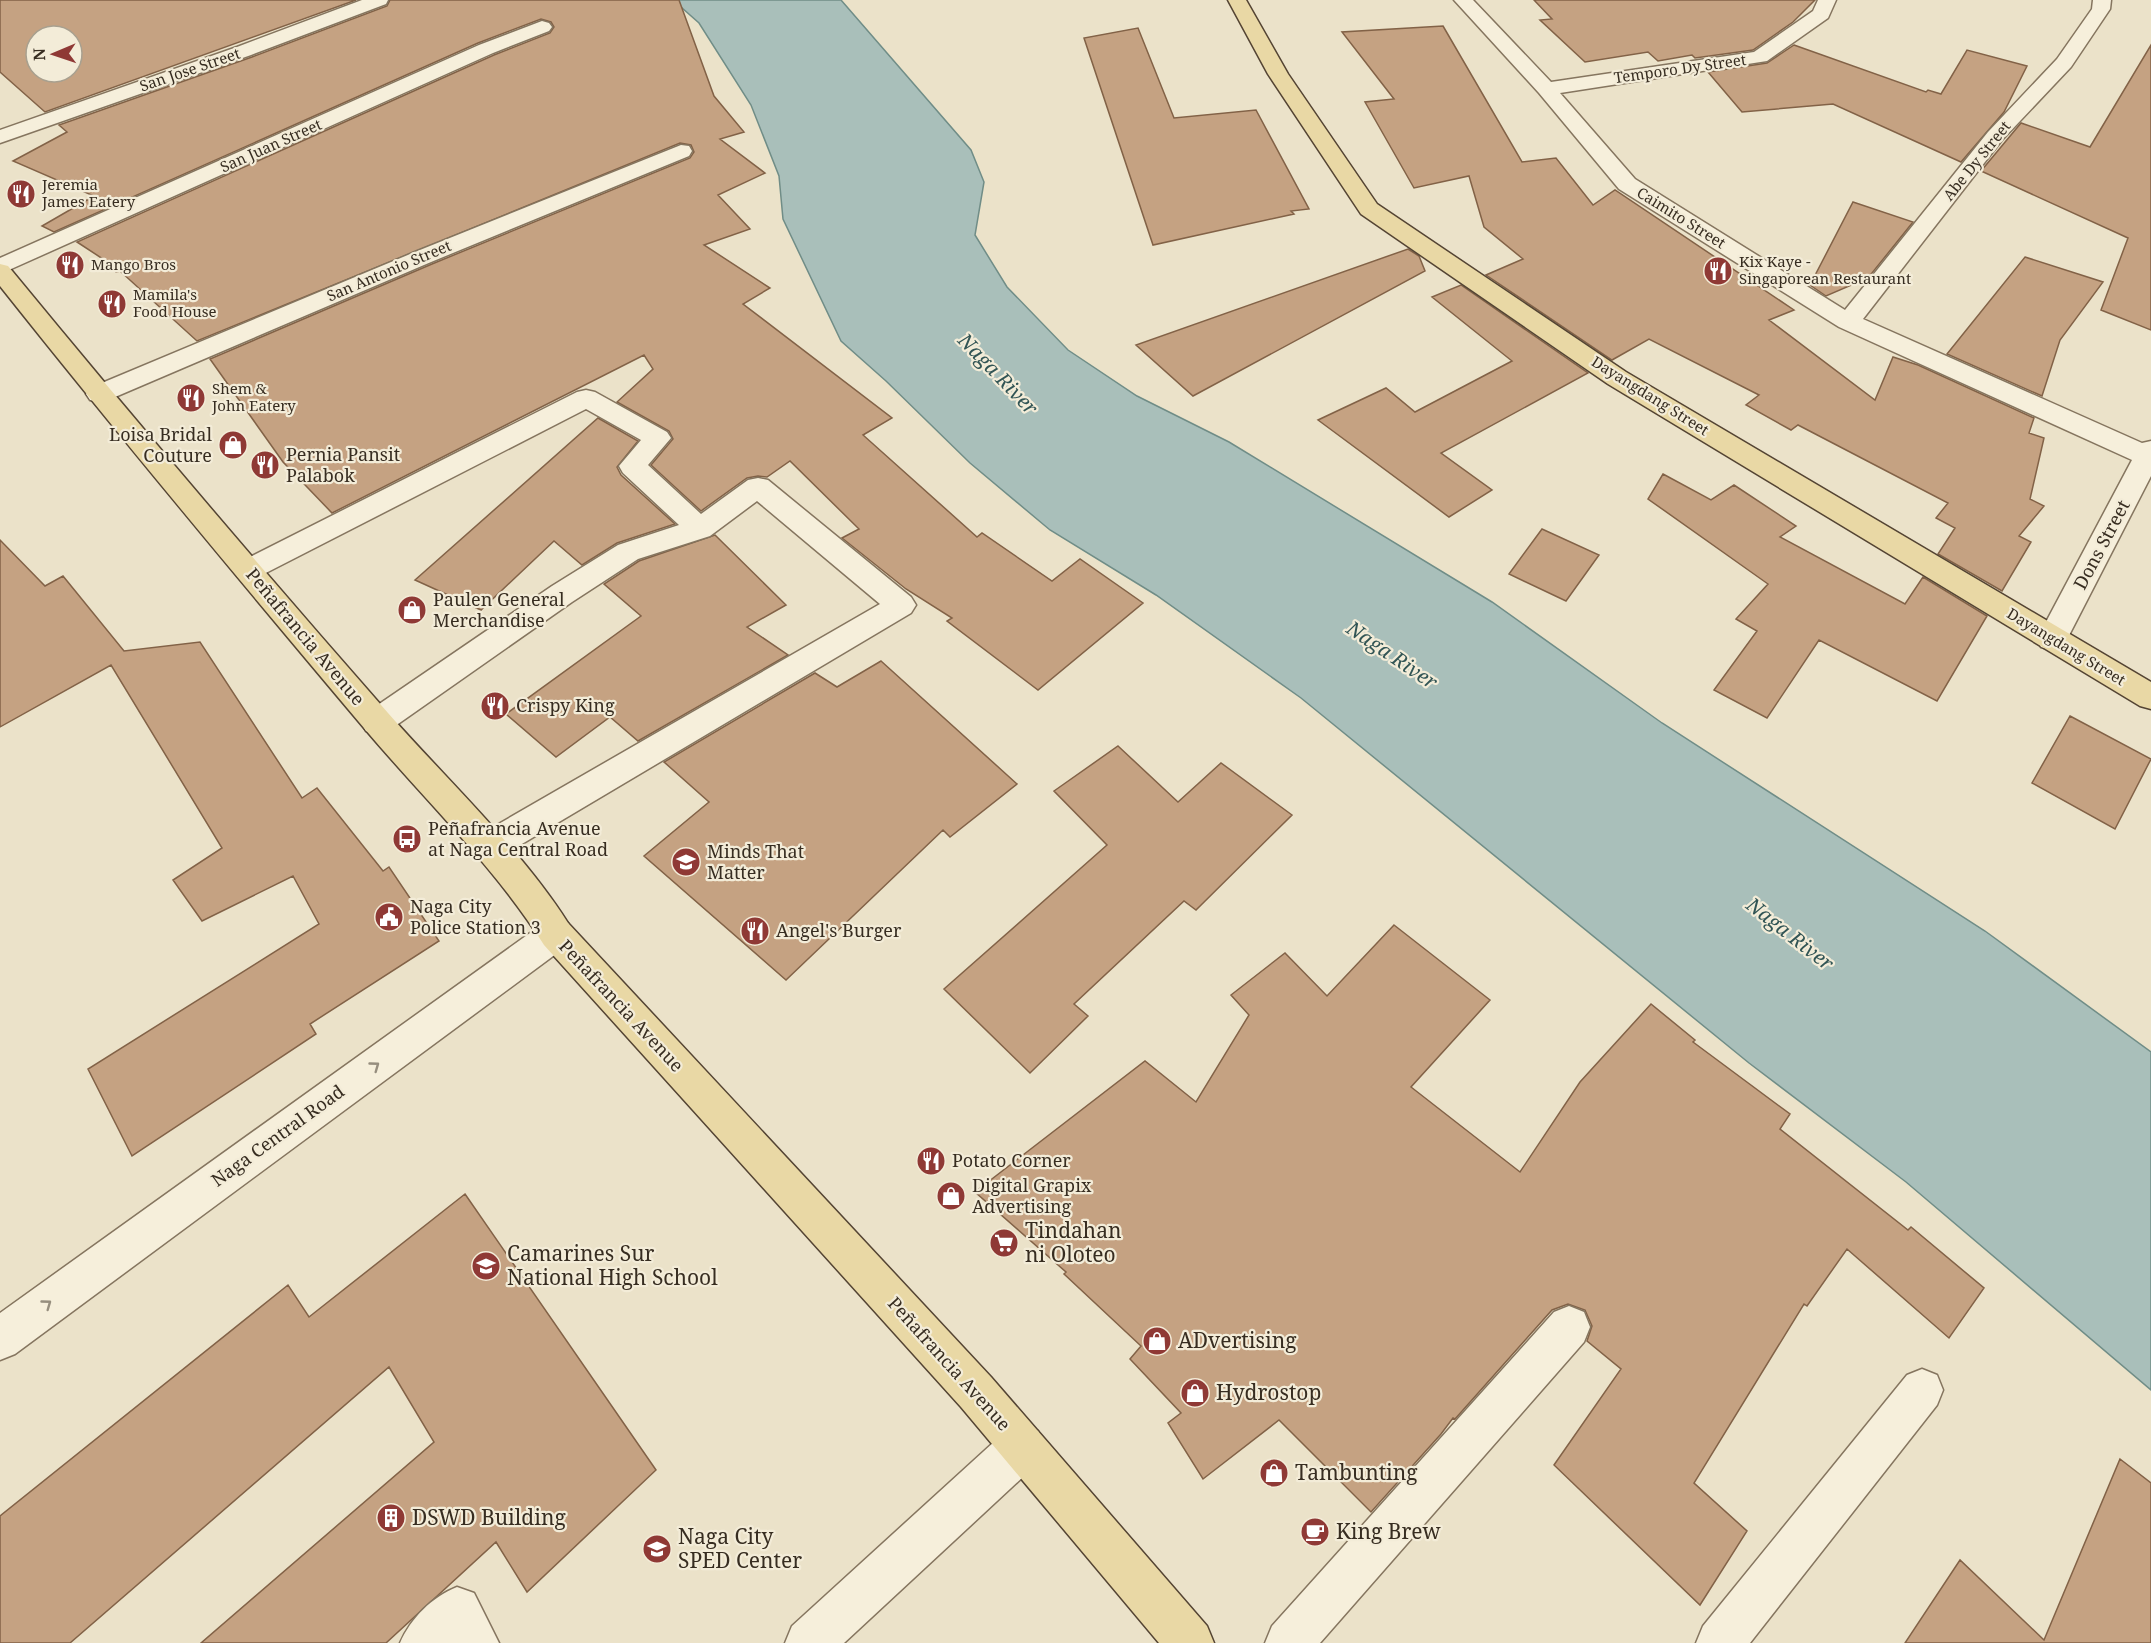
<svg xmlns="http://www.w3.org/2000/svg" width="2151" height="1643" viewBox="0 0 2151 1643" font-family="'Noto Serif',serif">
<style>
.water{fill:#a9bfba;stroke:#708d87;stroke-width:1.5}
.building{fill:#c5a282;stroke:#826247;stroke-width:1.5;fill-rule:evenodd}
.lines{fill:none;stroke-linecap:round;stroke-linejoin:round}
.minor-casing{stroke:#85755f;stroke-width:3}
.major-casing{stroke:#544433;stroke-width:3}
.minor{fill:#f6efdb;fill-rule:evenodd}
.major{fill:#e9d8a5;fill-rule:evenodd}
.oneway{stroke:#968e7e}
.labels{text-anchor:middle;stroke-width:4.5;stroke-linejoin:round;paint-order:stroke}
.far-street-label{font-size:15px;fill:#372d21;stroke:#f3ecd8}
.far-poi-label{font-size:15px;fill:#372d21;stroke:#f3ecd8;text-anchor:start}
.poi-label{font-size:18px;fill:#372d21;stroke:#f3ecd8;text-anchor:start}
.street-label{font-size:18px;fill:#372d21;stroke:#f3ecd8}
.water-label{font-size:20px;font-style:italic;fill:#325555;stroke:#f3ecd8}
.near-poi-label{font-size:21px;fill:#372d21;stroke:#f3ecd8;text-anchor:start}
</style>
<rect width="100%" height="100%" fill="#ebe2c9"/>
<!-- water -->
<path class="water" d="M 673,0 L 841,0 L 971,150 L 984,182 L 975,235 L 1007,287 L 1068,350 L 1137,396 L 1229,442 L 1492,602 L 1662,723 L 1985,931 L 2151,1052 L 2151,1390 L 1906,1182 L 1749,1063 L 1301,698 L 1156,595 L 1050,530 L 970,463 L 886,381 L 841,341 L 783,219 L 779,176 L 751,105 L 699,23 Z"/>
<!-- building -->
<path class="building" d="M 0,0 L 356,0 L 45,112 L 0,72 ZM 36,36 L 72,36 L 72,72 L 36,72 Z
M 390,0 L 679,0 L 714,96 L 744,132 L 720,139 L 765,173 L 718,195 L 750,229 L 704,245 L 770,288 L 743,304 L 892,418 L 863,435 L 977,537 L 982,533 L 1052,581 L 1080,559 L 1143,603 L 1038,690 L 947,621 L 952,618 L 906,589 L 842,538 L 859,529 L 790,461 L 767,477 L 758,476 L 747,478 L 701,511 L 651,465 L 673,439 L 669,431 L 617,402 L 653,369 L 644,355 L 332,513 L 283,462 L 210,359 L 432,264 L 690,158 L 694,152 L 691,145 L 680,143 L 197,341 L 120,271 L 116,272 L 106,261 L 77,242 L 494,55 L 550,33 L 554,27 L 551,22 L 541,19 L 478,43 L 54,232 L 42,226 L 94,196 L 13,161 L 67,132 L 59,125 L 252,57 L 387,6 Z
M 1534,0 L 1815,0 L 1793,22 L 1753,50 L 1695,58 L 1692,55 L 1658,61 L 1648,52 L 1585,62 L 1540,20 L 1552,19 Z
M 1443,26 L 1522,162 L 1556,158 L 1593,205 L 1615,190 L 1794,310 L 1769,320 L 1875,400 L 1893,357 L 1918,365 L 2034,418 L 2029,433 L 2044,438 L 2030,499 L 2044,506 L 2019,536 L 2031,542 L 2002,591 L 1938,554 L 1955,528 L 1936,518 L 1948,503 L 1798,425 L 1791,430 L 1746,405 L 1759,395 L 1649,339 L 1612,360 L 1486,275 L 1523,259 L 1484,227 L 1469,176 L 1414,188 L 1365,102 L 1394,99 L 1342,32 Z
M 1138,28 L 1174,118 L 1256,110 L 1309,209 L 1291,211 L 1294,214 L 1153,245 L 1084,38 Z
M 1794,45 L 1926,92 L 1928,90 L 1941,94 L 1967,50 L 2027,66 L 2004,112 L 1961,162 L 1833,104 L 1742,112 L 1708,72 L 1767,63 Z
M 2151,45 L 2151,330 L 2101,310 L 2128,238 L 1981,171 L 2021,123 L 2090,147 Z
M 1853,202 L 1913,222 L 1868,278 L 1826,296 L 1810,285 Z
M 1408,249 L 1419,256 L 1425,271 L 1193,396 L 1136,345 Z
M 2025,257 L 2103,282 L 2060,340 L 2042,396 L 1947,354 Z
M 1461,285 L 1588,373 L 1441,453 L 1492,490 L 1449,517 L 1318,420 L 1386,388 L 1415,412 L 1512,361 L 1432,297 Z
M 598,418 L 638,441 L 617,467 L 621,475 L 675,524 L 617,543 L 582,565 L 554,541 L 481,610 L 415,580 Z
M 1663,474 L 1711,500 L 1734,485 L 1796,526 L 1780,537 L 1905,604 L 1923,577 L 1987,616 L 1937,701 L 1819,640 L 1767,718 L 1714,690 L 1757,631 L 1736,619 L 1768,584 L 1648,499 Z
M 1542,529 L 1599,555 L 1566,601 L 1509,574 Z
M 715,535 L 786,605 L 747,627 L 788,655 L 638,741 L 610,717 L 556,757 L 506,714 L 641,616 L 604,584 L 639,561 Z
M 0,540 L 45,586 L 63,576 L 124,651 L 200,642 L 302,798 L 317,788 L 383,871 L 389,867 L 439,941 L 310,1024 L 316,1034 L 132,1156 L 88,1069 L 319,924 L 293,876 L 202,921 L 173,880 L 222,848 L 111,665 L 0,727 Z
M 881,661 L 1017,784 L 950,837 L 943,830 L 786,980 L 644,856 L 709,802 L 664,762 L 815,673 L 837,687 Z
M 2070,716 L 2151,759 L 2115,829 L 2032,783 Z
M 1118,746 L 1178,802 L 1221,763 L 1292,815 L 1196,910 L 1184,901 L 1074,1004 L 1088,1016 L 1030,1073 L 944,989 L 1107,845 L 1054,791 Z
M 1394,925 L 1490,1000 L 1411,1087 L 1520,1172 L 1580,1082 L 1651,1004 L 1695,1040 L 1693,1042 L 1790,1114 L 1780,1129 L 1908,1230 L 1911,1227 L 1984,1288 L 1949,1338 L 1847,1249 L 1807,1306 L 1804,1304 L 1694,1483 L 1747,1531 L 1700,1605 L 1554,1465 L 1621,1369 L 1587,1341 L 1592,1326 L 1585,1310 L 1568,1304 L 1552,1310 L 1455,1419 L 1453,1418 L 1441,1434 L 1371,1512 L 1279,1420 L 1203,1479 L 1168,1423 L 1181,1413 L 1130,1359 L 1141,1346 L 1064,1274 L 1066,1272 L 975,1192 L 1145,1061 L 1196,1102 L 1249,1015 L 1231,995 L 1285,953 L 1327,996 Z
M 465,1194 L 656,1470 L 527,1592 L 496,1542 L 386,1643 L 201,1643 L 434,1442 L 389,1367 L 70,1643 L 0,1643 L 0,1516 L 288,1285 L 309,1317 Z
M 2120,1459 L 2151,1483 L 2151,1643 L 1905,1643 L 1960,1560 L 2044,1640 Z"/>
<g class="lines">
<!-- minor casing -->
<g class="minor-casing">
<path id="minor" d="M 362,0 L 388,0 L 386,4 L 251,55 L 0,143 L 0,130 L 237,47 Z
M 1454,0 L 1473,0 L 1551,82 L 1754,52 L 1813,11 L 1818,0 L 1836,0 L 1828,18 L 1767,61 L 1560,93 L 1635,179 L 1845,310 L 1988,132 L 2057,59 L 2092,9 L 2093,0 L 2111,0 L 2110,9 L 2071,67 L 2002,140 L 1863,319 L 2142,443 L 2151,441 L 2151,476 L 2063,647 L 2052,650 L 2041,647 L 2037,639 L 2132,460 L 1839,327 L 1619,189 L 1539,93 Z
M 542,21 L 549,23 L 552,27 L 549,31 L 493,53 L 0,274 L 0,258 L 479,45 Z
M 681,145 L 689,146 L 692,151 L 689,156 L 431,262 L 108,400 L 99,402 L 90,400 L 86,394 L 90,388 L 415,252 Z
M 586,390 L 595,392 L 667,432 L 671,438 L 648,465 L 701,514 L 748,480 L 758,478 L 768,480 L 911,597 L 916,605 L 911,613 L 500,857 L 488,861 L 476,857 L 471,847 L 476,837 L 880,604 L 757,501 L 710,536 L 638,559 L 572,602 L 388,731 L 377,735 L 366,731 L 361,722 L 366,713 L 552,586 L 618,545 L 679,525 L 623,473 L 619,466 L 641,440 L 586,409 L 258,577 L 248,581 L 238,577 L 234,570 L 238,563 L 577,392 Z
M 556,918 L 568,923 L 573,934 L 568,945 L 15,1354 L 0,1360 L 0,1313 L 544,923 Z
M 1569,1306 L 1584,1312 L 1590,1327 L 1584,1342 L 1320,1643 L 1265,1643 L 1272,1626 L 1554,1312 Z
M 1922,1369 L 1937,1375 L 1943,1390 L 1937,1405 L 1750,1643 L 1696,1643 L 1703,1626 L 1907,1375 Z
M 1022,1425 L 1038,1431 L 1044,1447 L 1038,1463 L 844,1643 L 785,1643 L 792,1626 L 1006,1431 Z
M 457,1587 L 474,1593 L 499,1643 L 400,1643 C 411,1618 432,1597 457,1587 Z"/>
</g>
<!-- major casing -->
<g class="major-casing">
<path id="major" d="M 1228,0 L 1246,0 L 1288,74 L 1377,204 L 1626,372 L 2151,682 L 2151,709 L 2140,706 L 1608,384 L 1361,214 L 1268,74 Z
M 0,264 L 8,266 C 132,417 259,566 388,713 C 447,780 521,849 568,923 L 991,1377 L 1207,1626 L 1214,1643 L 1159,1643 L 961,1407 L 544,945 C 496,868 423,798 364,728 C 241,582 119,436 0,286 Z"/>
</g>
<!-- minor -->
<use href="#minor" class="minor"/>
<!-- major -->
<use href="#major" class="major"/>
</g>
<!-- one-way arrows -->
<defs><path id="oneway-chevron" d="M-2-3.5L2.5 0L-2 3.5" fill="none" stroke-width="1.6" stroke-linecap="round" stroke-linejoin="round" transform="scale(1.5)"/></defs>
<g class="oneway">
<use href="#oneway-chevron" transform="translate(375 1066) rotate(-36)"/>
<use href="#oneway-chevron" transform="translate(47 1304) rotate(-36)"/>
</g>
<!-- icons -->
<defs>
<g id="restaurant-disc" transform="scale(1.5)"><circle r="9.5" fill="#8f3935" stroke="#f3ecd8"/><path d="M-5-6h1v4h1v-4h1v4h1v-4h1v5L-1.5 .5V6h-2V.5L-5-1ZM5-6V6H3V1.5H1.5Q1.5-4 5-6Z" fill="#fff"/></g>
<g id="shop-disc" transform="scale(1.5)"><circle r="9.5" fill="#8f3935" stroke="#f3ecd8"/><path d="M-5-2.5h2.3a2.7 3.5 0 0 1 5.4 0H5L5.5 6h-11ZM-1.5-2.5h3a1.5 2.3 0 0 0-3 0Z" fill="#fff"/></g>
<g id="bus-disc" transform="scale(1.5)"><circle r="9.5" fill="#8f3935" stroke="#f3ecd8"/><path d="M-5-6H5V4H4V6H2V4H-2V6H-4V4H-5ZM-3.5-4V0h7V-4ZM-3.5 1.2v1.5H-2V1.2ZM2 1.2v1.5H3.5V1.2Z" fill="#fff"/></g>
<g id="school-disc" transform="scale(1.5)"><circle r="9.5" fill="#8f3935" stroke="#f3ecd8"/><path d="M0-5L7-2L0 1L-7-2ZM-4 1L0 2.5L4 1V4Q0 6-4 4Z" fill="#fff"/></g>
<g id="civic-disc" transform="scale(1.5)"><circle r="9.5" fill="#8f3935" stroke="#f3ecd8"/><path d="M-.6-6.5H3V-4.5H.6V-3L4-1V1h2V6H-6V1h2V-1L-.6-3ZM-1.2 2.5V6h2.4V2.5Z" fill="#fff"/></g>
<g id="supermarket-disc" transform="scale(1.5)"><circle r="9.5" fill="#8f3935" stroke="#f3ecd8"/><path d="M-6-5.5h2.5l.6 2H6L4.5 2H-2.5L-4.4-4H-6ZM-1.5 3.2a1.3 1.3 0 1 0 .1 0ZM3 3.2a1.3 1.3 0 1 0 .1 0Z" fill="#fff"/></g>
<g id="building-disc" transform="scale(1.5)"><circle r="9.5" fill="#8f3935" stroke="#f3ecd8"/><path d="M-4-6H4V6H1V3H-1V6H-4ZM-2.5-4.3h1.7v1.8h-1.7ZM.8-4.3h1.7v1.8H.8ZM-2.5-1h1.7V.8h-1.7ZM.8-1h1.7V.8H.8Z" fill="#fff"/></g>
<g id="cafe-disc" transform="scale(1.5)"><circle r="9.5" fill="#8f3935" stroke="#f3ecd8"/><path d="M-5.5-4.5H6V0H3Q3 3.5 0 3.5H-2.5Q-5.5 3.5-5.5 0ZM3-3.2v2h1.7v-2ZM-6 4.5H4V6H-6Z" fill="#fff"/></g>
</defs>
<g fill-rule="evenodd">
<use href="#restaurant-disc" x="21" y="194"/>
<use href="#restaurant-disc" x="70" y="265"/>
<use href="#restaurant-disc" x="1718" y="271"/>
<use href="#restaurant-disc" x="112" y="304"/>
<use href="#restaurant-disc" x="191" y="398"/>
<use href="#shop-disc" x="233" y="445"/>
<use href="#restaurant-disc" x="265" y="465"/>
<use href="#shop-disc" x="412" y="610"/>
<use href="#restaurant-disc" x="495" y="706"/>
<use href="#bus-disc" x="407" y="839"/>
<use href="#school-disc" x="686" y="862"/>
<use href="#civic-disc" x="389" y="917"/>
<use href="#restaurant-disc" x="755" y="931"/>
<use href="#restaurant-disc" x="931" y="1161"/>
<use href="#shop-disc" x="951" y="1196"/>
<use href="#supermarket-disc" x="1004" y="1243"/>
<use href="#school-disc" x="486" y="1266"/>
<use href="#shop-disc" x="1157" y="1341"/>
<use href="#shop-disc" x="1195" y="1393"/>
<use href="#shop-disc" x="1274" y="1473"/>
<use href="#building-disc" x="391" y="1518"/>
<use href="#cafe-disc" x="1315" y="1532"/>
<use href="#school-disc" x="657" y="1549"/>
</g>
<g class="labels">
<!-- far-street labels -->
<g class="far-street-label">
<text transform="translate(1680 69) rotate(-8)" y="5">Temporo Dy Street</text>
<text transform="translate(190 70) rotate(-19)" y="5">San Jose Street</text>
<text transform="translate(271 146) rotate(-24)" y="5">San Juan Street</text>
<text transform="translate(1977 161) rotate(-51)" y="5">Abe Dy Street</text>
<text transform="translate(1681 218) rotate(32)" y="5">Caimito Street</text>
<text transform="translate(389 271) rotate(-23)" y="5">San Antonio Street</text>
<text transform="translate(1650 396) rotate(32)" y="5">Dayangdang Street</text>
<text transform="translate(2066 647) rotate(31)" y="5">Dayangdang Street</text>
</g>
<!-- far-poi labels -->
<g class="far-poi-label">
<text x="42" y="190">Jeremia<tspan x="42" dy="17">James Eatery</tspan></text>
<text x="1739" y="267">Kix Kaye -<tspan x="1739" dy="17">Singaporean Restaurant</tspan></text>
<text x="91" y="270">Mango Bros</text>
<text x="133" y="300">Mamila's<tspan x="133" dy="17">Food House</tspan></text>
<text x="212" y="394">Shem &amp;<tspan x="212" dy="17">John Eatery</tspan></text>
</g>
<!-- poi labels -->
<g class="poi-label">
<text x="212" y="441" text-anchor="end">Loisa Bridal<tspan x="212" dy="21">Couture</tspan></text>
<text x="286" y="461">Pernia Pansit<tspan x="286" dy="21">Palabok</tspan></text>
<text x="433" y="606">Paulen General<tspan x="433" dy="21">Merchandise</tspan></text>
<text x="516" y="712">Crispy King</text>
<text x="428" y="835">Peñafrancia Avenue<tspan x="428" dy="21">at Naga Central Road</tspan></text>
<text x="707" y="858">Minds That<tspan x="707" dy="21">Matter</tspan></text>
<text x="410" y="913">Naga City<tspan x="410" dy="21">Police Station 3</tspan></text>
<text x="776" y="937">Angel's Burger</text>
<text x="952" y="1167">Potato Corner</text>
<text x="972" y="1192">Digital Grapix<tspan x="972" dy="21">Advertising</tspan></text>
</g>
<!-- street labels -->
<g class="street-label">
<text transform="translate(2102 545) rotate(-62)" y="6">Dons Street</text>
<text transform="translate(305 637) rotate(50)" y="6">Peñafrancia Avenue</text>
<text transform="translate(621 1006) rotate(47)" y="6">Peñafrancia Avenue</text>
<text transform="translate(278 1136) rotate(-36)" y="6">Naga Central Road</text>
<text transform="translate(949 1364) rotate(48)" y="6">Peñafrancia Avenue</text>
</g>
<!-- water labels -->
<g class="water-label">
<text transform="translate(998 374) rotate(46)" y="7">Naga River</text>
<text transform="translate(1392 655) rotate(34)" y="7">Naga River</text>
<text transform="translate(1790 934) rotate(38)" y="7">Naga River</text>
</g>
<!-- near-poi labels -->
<g class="near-poi-label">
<text x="1025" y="1238">Tindahan<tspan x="1025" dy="24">ni Oloteo</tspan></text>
<text x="507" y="1261">Camarines Sur<tspan x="507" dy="24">National High School</tspan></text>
<text x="1178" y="1348">ADvertising</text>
<text x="1216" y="1400">Hydrostop</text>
<text x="1295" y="1480">Tambunting</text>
<text x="412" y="1525">DSWD Building</text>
<text x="1336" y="1539">King Brew</text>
<text x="678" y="1544">Naga City<tspan x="678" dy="24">SPED Center</tspan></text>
</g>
</g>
<!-- north arrow -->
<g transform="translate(54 54) rotate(268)"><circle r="28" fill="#f3ecd8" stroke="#a8a08f" stroke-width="1.5"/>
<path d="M0-4.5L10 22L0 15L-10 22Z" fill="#8f3935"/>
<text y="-9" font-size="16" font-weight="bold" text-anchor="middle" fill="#372d21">N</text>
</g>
</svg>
